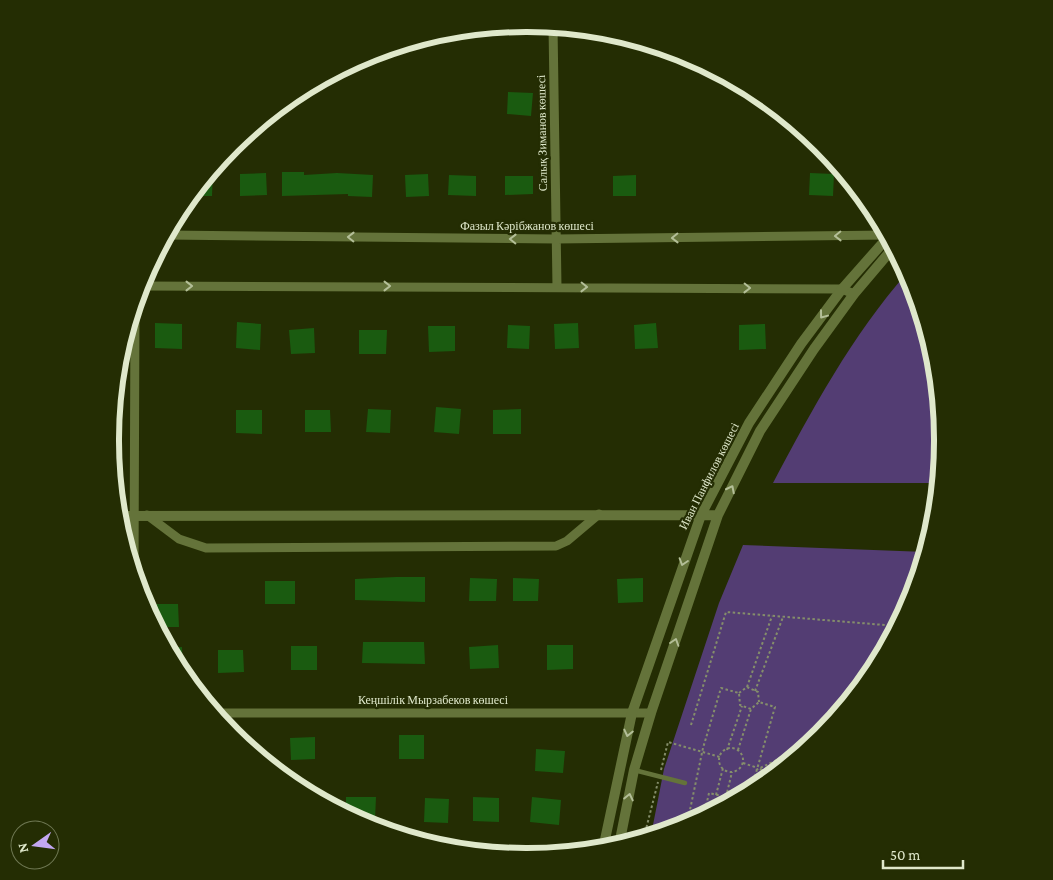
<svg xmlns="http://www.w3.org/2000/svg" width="1053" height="880" viewBox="0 0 1053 880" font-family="'Crimson Pro',serif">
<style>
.green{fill:#533d73}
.building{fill:#1a5b10}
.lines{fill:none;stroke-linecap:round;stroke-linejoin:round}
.path{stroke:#858e6b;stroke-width:2;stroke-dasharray:2.5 2.5;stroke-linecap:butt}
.service{stroke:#64733a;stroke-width:4.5}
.minor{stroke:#64733a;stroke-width:9}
.tertiary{stroke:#64733a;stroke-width:10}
.oneway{stroke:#b4bf98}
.labels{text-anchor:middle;stroke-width:4.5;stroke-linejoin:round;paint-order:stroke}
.street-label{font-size:12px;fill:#dfe8cb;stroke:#242d03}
.rim{fill:none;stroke:#dfe8cb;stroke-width:6}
</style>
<rect width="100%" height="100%" fill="#242d03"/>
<!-- green -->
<path class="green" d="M 907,273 L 935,359 L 943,440 L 938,483 L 773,483 C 812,410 852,335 907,273 Z
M 743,545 L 926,552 L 911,600 L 872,671 L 821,735 L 758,786 L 686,825 L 651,835 L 664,769 L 719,603 Z"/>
<!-- building -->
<path class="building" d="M 526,24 L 547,26 L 547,32 L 506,32 L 505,26 Z
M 508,92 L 533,93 L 531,116 L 507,114 Z
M 213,170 L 212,196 L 191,196 Z
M 282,172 L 304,172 L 304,175 L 337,173 L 373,175 L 372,197 L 348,196 L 348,194 L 282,196 Z
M 266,173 L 267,195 L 240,196 L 240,174 Z
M 810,173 L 834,174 L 833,196 L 809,195 Z
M 428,174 L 429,196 L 406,197 L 405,175 Z
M 449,175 L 476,176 L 476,196 L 448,195 Z
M 636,175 L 636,196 L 613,196 L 613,176 Z
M 505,176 L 533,176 L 533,194 L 505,195 Z
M 237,322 L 261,324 L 260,350 L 236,348 Z
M 155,323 L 182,324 L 182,349 L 155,348 Z
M 578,323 L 579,348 L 555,349 L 554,324 Z
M 656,323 L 658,348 L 635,349 L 634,325 Z
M 765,324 L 766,349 L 739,350 L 739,325 Z
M 508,325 L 530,326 L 529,349 L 507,348 Z
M 428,326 L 455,326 L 455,351 L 429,352 Z
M 314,328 L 315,353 L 291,354 L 289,330 Z
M 359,330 L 387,330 L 386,354 L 359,354 Z
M 436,407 L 461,409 L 459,434 L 434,432 Z
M 368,409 L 391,410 L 390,433 L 366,432 Z
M 521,409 L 521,434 L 493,434 L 493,410 Z
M 236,410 L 262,410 L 262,434 L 236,433 Z
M 305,410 L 330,410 L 331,432 L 305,432 Z
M 396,577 L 425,577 L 425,602 L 355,600 L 355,579 Z
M 470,578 L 497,579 L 496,601 L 469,601 Z
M 513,578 L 539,579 L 538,601 L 513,601 Z
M 643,578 L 643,602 L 618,603 L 617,579 Z
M 265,581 L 295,581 L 295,604 L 265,604 Z
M 154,604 L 178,604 L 179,627 L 157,627 Z
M 363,642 L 424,642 L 425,664 L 362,663 Z
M 498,645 L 499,668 L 470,669 L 469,647 Z
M 547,645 L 573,645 L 573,669 L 547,670 Z
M 291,646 L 317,646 L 317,670 L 291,670 Z
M 182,647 L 183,674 L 168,648 Z
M 218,650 L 243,650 L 244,672 L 218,673 Z
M 399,735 L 424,735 L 424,759 L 399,759 Z
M 315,737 L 315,759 L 291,760 L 290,738 Z
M 536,749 L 565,751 L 563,773 L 535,771 Z
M 346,797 L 376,797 L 375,820 L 359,820 L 346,813 Z
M 473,797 L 499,798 L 499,822 L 473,821 Z
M 532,797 L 561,800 L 559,825 L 530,822 Z
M 425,798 L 449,799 L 448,823 L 424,822 Z"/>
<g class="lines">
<!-- path -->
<path class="path" d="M 747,687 L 772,616
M 755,691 L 783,617
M 739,693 L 747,687 L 758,692 L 759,702
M 691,725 L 726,612 L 897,626
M719 760a12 12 0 1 1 24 0a12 12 0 1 1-24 0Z
M 727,750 L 742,706
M 738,750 L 751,709
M 743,763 L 755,767
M 760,769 L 771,775
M 661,770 L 668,742 L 720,757
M 756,770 L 808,745
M 716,795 L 723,768
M 726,797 L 732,772
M 720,805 L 722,796
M 714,810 L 716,806 L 721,806
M 704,815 L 709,793 L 734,799
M 687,824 L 703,748 L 721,688 L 739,693 L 740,705 L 751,709 L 759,702 L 775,707 L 751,790
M 644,837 L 658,782"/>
<!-- service -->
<path class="service" d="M 634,770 L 685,783"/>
<!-- minor -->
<path class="minor" d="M 553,26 L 557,287
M 166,235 L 556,239 L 887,235
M 140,286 L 842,289 L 854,294
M 147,515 L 179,539 L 206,548 L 556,546 L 567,541 L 599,514
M 134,574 L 135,305
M 214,713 L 651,713"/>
<!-- tertiary -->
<path class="tertiary" d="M 118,516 L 718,515
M 619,845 L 634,770 L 651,713 L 718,515 L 760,431 L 814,349 L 854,294 L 893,248
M 603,849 L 632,713 L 701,515 L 749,423 L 801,344 L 842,289 L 888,237"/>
</g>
<!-- one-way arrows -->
<defs><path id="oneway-chevron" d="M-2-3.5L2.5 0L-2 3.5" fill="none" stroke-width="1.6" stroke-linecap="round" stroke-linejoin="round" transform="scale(1.25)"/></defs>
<g class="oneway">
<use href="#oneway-chevron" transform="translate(838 236) rotate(179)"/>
<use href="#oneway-chevron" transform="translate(351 237) rotate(-179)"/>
<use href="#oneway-chevron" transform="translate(675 238) rotate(179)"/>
<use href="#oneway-chevron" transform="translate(513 239) rotate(-179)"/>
<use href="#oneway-chevron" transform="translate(189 286)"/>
<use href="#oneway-chevron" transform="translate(387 286)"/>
<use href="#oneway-chevron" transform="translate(584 287) rotate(1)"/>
<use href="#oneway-chevron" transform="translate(747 288) rotate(1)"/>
<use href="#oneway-chevron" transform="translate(823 315) rotate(127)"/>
<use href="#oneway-chevron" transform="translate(731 489) rotate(-63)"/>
<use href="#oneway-chevron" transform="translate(683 562) rotate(108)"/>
<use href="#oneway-chevron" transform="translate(675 642) rotate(-72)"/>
<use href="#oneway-chevron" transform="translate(628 733) rotate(103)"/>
<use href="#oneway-chevron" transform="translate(629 797) rotate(-78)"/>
</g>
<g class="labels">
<!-- street labels -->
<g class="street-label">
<text transform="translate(542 133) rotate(-91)" y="4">Салық Зиманов көшесі</text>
<text x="527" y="230">Фазыл Кәрібжанов көшесі</text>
<text transform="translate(709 476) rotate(-63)" y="4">Иван Панфилов көшесі</text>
<text x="433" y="704">Кеңшілік Мырзабеков көшесі</text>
</g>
</g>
<!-- crop -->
<path d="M0 0H1053V880H0ZM526 32H527A407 407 0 0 1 934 439V441A407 407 0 0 1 527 848H526A407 407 0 0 1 119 441V439A407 407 0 0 1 526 32Z" fill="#242d03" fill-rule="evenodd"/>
<path class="rim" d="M526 32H527A407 407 0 0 1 934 439V441A407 407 0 0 1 527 848H526A407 407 0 0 1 119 441V439A407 407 0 0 1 526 32Z"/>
<!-- north arrow -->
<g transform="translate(35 845) rotate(256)"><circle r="24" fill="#242d03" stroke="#6f7853"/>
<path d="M0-4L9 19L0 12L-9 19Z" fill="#c3a7f2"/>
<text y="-8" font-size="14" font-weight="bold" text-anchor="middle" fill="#dfe8cb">N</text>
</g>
<!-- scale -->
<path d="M883 860v8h80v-8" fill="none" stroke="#dfe8cb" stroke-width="2.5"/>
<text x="890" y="860" font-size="15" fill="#dfe8cb" stroke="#242d03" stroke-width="4" paint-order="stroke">50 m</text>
</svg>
